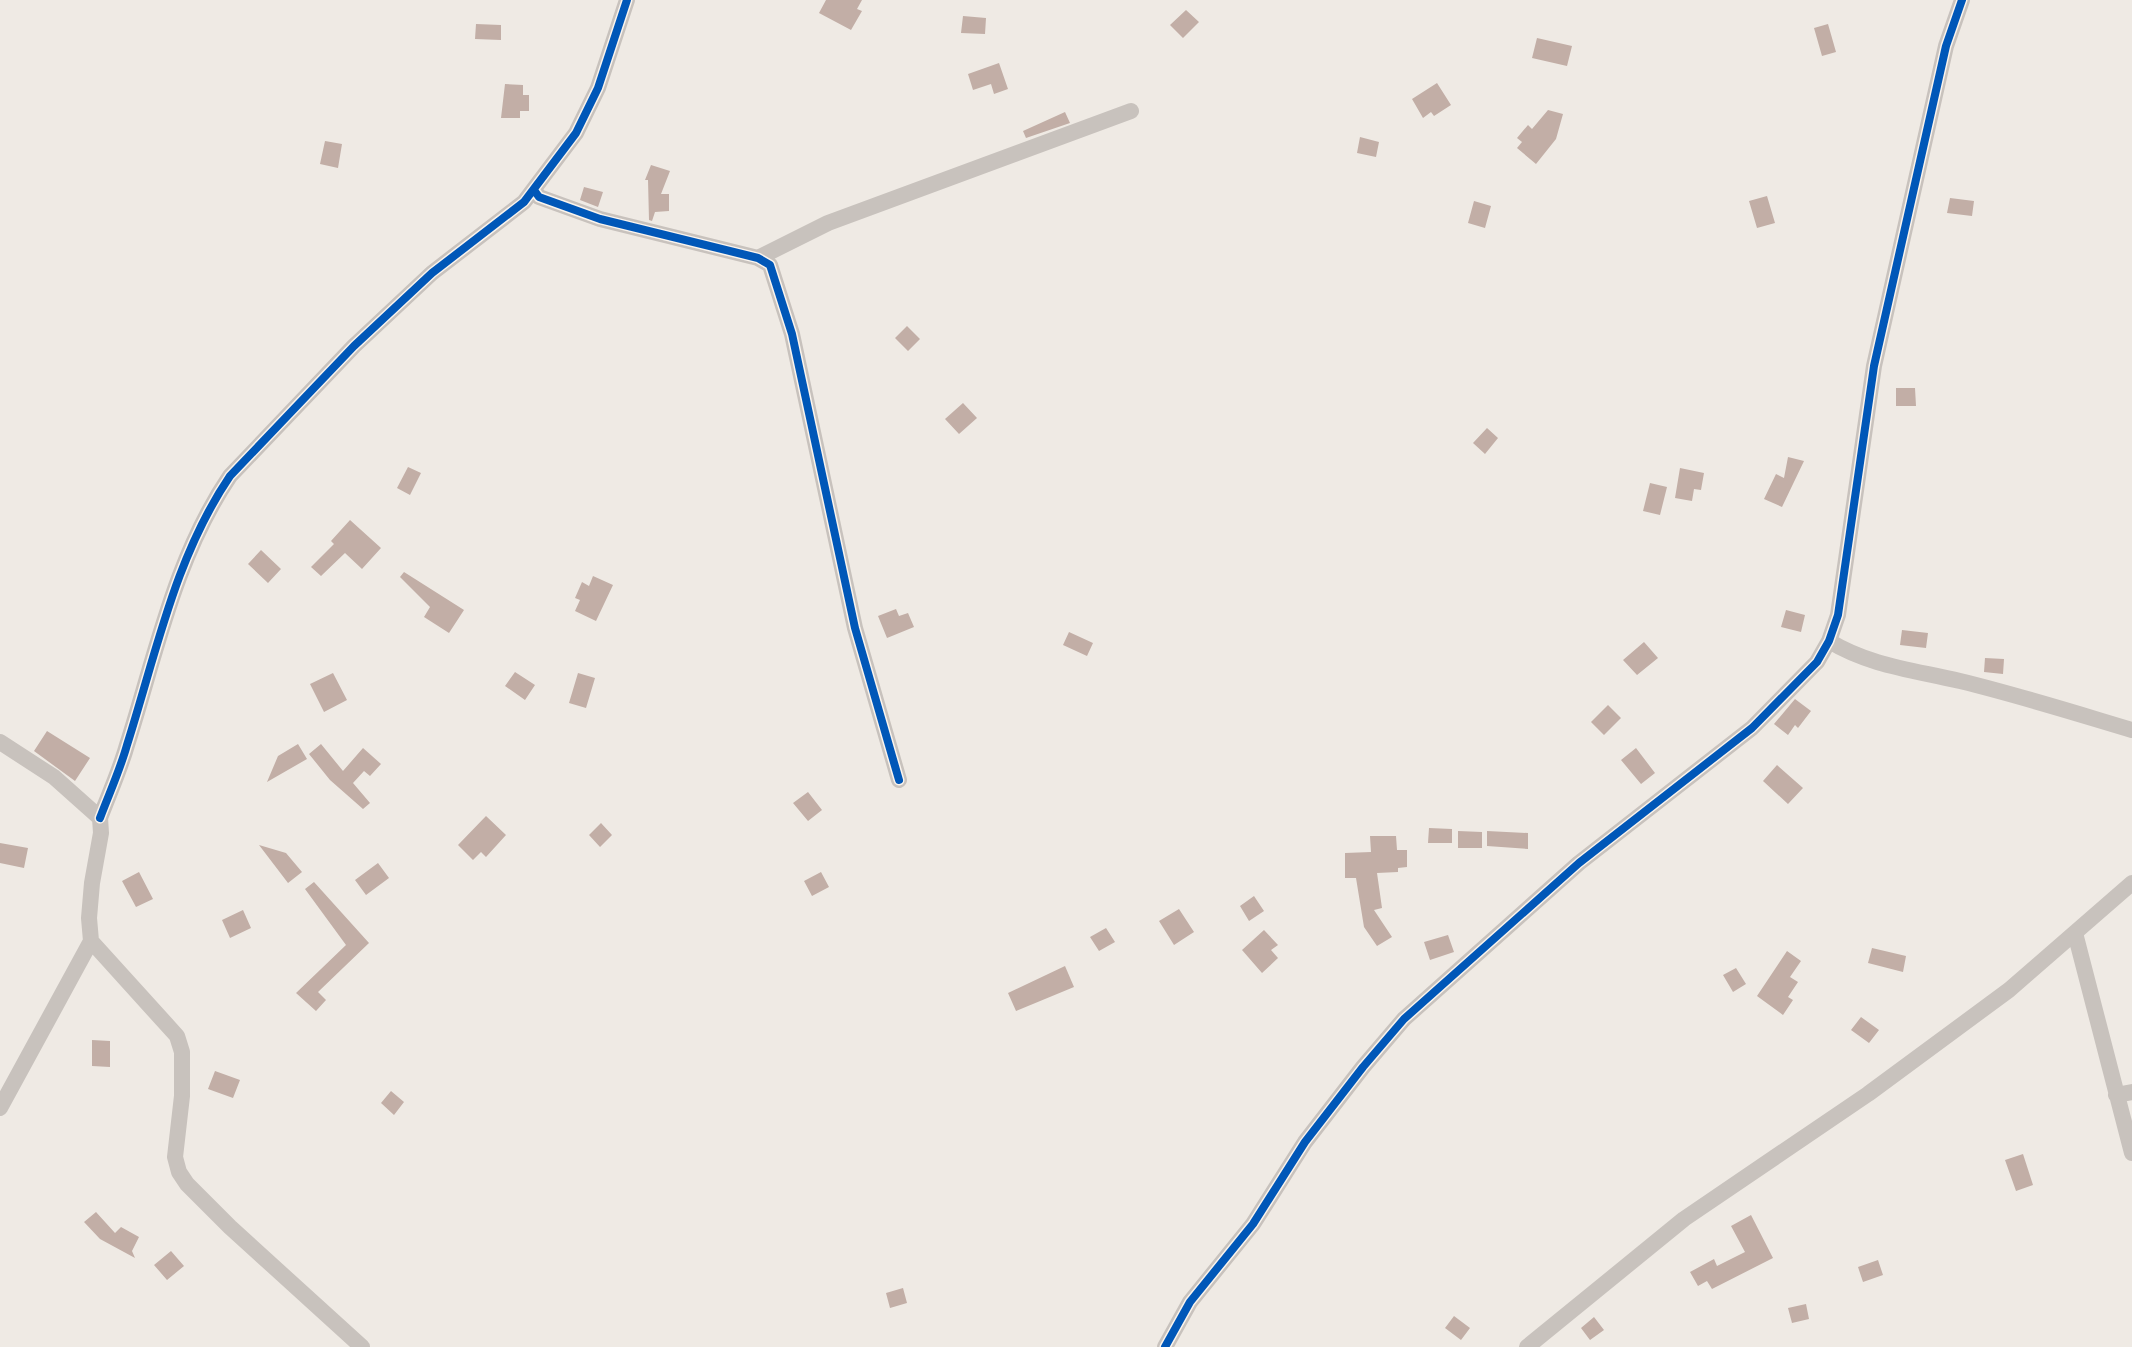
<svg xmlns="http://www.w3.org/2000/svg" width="2132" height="1347" viewBox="0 0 2132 1347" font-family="Figtree,sans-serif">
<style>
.building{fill:#c2aea6}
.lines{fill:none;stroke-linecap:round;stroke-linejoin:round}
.minor{stroke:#c8c2bd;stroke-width:16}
.cycleway-casing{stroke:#faf4ed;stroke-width:11}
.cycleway{stroke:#0057b8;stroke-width:8}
</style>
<rect width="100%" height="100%" fill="#efeae4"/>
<!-- building -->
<path class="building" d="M 826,0 L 862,0 L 857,9 L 862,11 L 851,30 L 819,13 Z
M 1186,10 L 1199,22 L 1183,38 L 1170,25 Z
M 963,16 L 986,18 L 985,34 L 961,33 Z
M 476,24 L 501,25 L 501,40 L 475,39 Z
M 1828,24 L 1836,52 L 1822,56 L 1814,28 Z
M 1537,38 L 1572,46 L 1567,66 L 1532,58 Z
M 999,63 L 1008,89 L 994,94 L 991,84 L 973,90 L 968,74 Z
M 1437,83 L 1451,105 L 1434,116 L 1431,112 L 1423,118 L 1412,99 Z
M 505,84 L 523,85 L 523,95 L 529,95 L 529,111 L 520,111 L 520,118 L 501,118 Z
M 1548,110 L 1563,114 L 1556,139 L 1536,164 L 1517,148 L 1522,142 L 1517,138 L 1528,125 L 1532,129 Z
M 1065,112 L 1070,123 L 1026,138 L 1023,131 Z
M 1360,137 L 1379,142 L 1376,157 L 1357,153 Z
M 325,141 L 342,144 L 338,168 L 320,164 Z
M 651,165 L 670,171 L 661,194 L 669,194 L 669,211 L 655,212 L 652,221 L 649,220 L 648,180 L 645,180 Z
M 584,187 L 603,192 L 598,207 L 580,200 Z
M 1767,196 L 1775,223 L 1757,228 L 1749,201 Z
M 1950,198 L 1974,201 L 1972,216 L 1947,213 Z
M 1474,201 L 1491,206 L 1485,228 L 1468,223 Z
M 907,326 L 920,339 L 908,351 L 895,338 Z
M 1896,388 L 1915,388 L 1916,406 L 1896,406 Z
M 963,403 L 977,418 L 959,434 L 945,419 Z
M 1487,428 L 1498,438 L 1485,454 L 1473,443 Z
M 1788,457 L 1804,461 L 1782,507 L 1764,499 L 1776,474 L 1784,478 Z
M 408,467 L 421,473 L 410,495 L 397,488 Z
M 1680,468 L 1704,473 L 1701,490 L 1694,489 L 1692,501 L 1675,498 Z
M 1650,483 L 1667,487 L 1660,515 L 1643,511 Z
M 350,520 L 381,548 L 362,569 L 345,553 L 321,576 L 311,567 L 334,544 L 331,541 Z
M 261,550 L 281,569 L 268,583 L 248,564 Z
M 404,572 L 464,610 L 449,633 L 424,617 L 430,607 L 400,577 Z
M 593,576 L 613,585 L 596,621 L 575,611 L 580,600 L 575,598 L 582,582 L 589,586 Z
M 896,609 L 899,616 L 908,613 L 914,627 L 887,638 L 878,616 Z
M 1786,610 L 1805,615 L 1801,632 L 1781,627 Z
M 1902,630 L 1928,633 L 1926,648 L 1900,645 Z
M 1069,632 L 1093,643 L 1087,656 L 1063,645 Z
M 1644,642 L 1658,658 L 1637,675 L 1623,660 Z
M 1985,658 L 2004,659 L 2003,674 L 1984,672 Z
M 515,672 L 535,685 L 525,700 L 505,686 Z
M 333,673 L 347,700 L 324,712 L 310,684 Z
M 578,673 L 595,678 L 586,708 L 569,703 Z
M 1795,699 L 1811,711 L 1798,728 L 1795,725 L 1788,735 L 1774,724 Z
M 1608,705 L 1621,718 L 1604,735 L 1591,722 Z
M 47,731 L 90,758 L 75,781 L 34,751 Z
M 298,744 L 307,759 L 267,782 L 278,756 Z
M 321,744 L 343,771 L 363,748 L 381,764 L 370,776 L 364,771 L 353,783 L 370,803 L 363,809 L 330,780 L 309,754 Z
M 1636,748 L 1655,773 L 1641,784 L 1621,760 Z
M 1777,765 L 1803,788 L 1788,804 L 1763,781 Z
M 808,792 L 822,810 L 808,821 L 793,803 Z
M 486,816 L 506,835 L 486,857 L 481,852 L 473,860 L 458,845 Z
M 601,823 L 612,835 L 600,847 L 589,835 Z
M 1429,828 L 1452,829 L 1452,843 L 1428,843 Z
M 1458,831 L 1482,832 L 1482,848 L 1458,848 Z
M 1487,831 L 1528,833 L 1528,849 L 1487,846 Z
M 1370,836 L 1396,836 L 1397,850 L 1407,850 L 1407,867 L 1398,868 L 1398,872 L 1377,873 L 1382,908 L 1374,910 L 1392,937 L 1377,946 L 1364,927 L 1356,878 L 1345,878 L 1345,853 L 1371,852 Z
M 0,843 L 28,848 L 24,868 L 0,863 Z
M 259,845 L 286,853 L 302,872 L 288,883 Z
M 378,863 L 389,878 L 366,895 L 355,880 Z
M 139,872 L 153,899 L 136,907 L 122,881 Z
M 821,872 L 829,887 L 812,896 L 804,881 Z
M 314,882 L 369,943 L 318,992 L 326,1000 L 316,1011 L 296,993 L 346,945 L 305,889 Z
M 1254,896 L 1264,911 L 1249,921 L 1240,906 Z
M 1179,909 L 1194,932 L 1174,945 L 1159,921 Z
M 243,910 L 251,928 L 230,938 L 222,920 Z
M 1106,928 L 1115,942 L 1099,951 L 1090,937 Z
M 1264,930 L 1278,945 L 1271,950 L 1278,958 L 1262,973 L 1242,950 Z
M 1448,935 L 1454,952 L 1430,960 L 1424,942 Z
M 1872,948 L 1906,956 L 1903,972 L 1868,963 Z
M 1787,951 L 1801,961 L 1790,977 L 1798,982 L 1788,997 L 1793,1000 L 1783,1015 L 1757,996 Z
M 1065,966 L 1074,987 L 1016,1011 L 1008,993 Z
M 1736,968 L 1746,984 L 1733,992 L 1723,975 Z
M 1861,1017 L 1879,1030 L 1869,1043 L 1851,1030 Z
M 92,1040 L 110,1041 L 110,1067 L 92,1066 Z
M 215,1071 L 240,1080 L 233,1098 L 208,1089 Z
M 391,1091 L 404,1102 L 394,1115 L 381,1103 Z
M 2023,1154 L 2033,1185 L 2016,1191 L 2005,1160 Z
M 96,1212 L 115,1233 L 121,1227 L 139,1237 L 132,1251 L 135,1258 L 100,1239 L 84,1222 Z
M 1751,1215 L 1773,1258 L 1712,1289 L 1707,1281 L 1698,1286 L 1690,1272 L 1714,1259 L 1717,1266 L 1745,1252 L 1731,1226 Z
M 171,1251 L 184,1266 L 167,1280 L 154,1265 Z
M 1878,1260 L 1883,1275 L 1863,1282 L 1858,1267 Z
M 903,1288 L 907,1303 L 890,1308 L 886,1293 Z
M 1806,1304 L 1809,1319 L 1792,1323 L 1788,1308 Z
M 1454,1316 L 1470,1328 L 1461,1340 L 1445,1328 Z
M 1594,1317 L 1604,1330 L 1590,1340 L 1581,1328 Z"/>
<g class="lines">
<!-- minor -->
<path class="minor" d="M 534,190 L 539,197 L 600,219 L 758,258 L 770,265 L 792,334 L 855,628 L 899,780
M 758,258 L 828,223 L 1131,111
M 1829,641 C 1870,666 1914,670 1960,681 C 2018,695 2075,713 2132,730
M 0,742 L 54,777 L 100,818 L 101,833 L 92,883 L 89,918 L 91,941 L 177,1036 L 182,1052 L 182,1096 L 175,1157 L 179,1172 L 187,1184 L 230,1227 L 362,1347
M 100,818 C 109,794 120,770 127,745 C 156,654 175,557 230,476 L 354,346 L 432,273 L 524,202 L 576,133 L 598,88 L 627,0
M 2075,933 L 2132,1153
M 2116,1095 L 2132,1092
M 0,1108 L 91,941
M 1165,1347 L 1190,1302 L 1253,1224 L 1305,1142 L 1363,1067 L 1404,1019 L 1579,863 L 1752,728 L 1817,662 L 1829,641 L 1838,615 L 1874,366 L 1946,46 L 1962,0
M 1527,1347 L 1684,1219 L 1868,1094 L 2009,990 L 2132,883"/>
<!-- cycleway casing -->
<g class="cycleway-casing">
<path id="cycleway" d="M 534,190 L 539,197 L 600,219 L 758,258 L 770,265 L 792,334 L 855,628 L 899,780
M 100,818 C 109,794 120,770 127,745 C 156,654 175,557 230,476 L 354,346 L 432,273 L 524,202 L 576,133 L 598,88 L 627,0
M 1165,1347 L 1190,1302 L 1253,1224 L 1305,1142 L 1363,1067 L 1404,1019 L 1579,863 L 1752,728 L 1817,662 L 1829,641 L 1838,615 L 1874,366 L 1946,46 L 1962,0"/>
</g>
<!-- cycleway -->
<use href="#cycleway" class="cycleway"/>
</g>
</svg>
